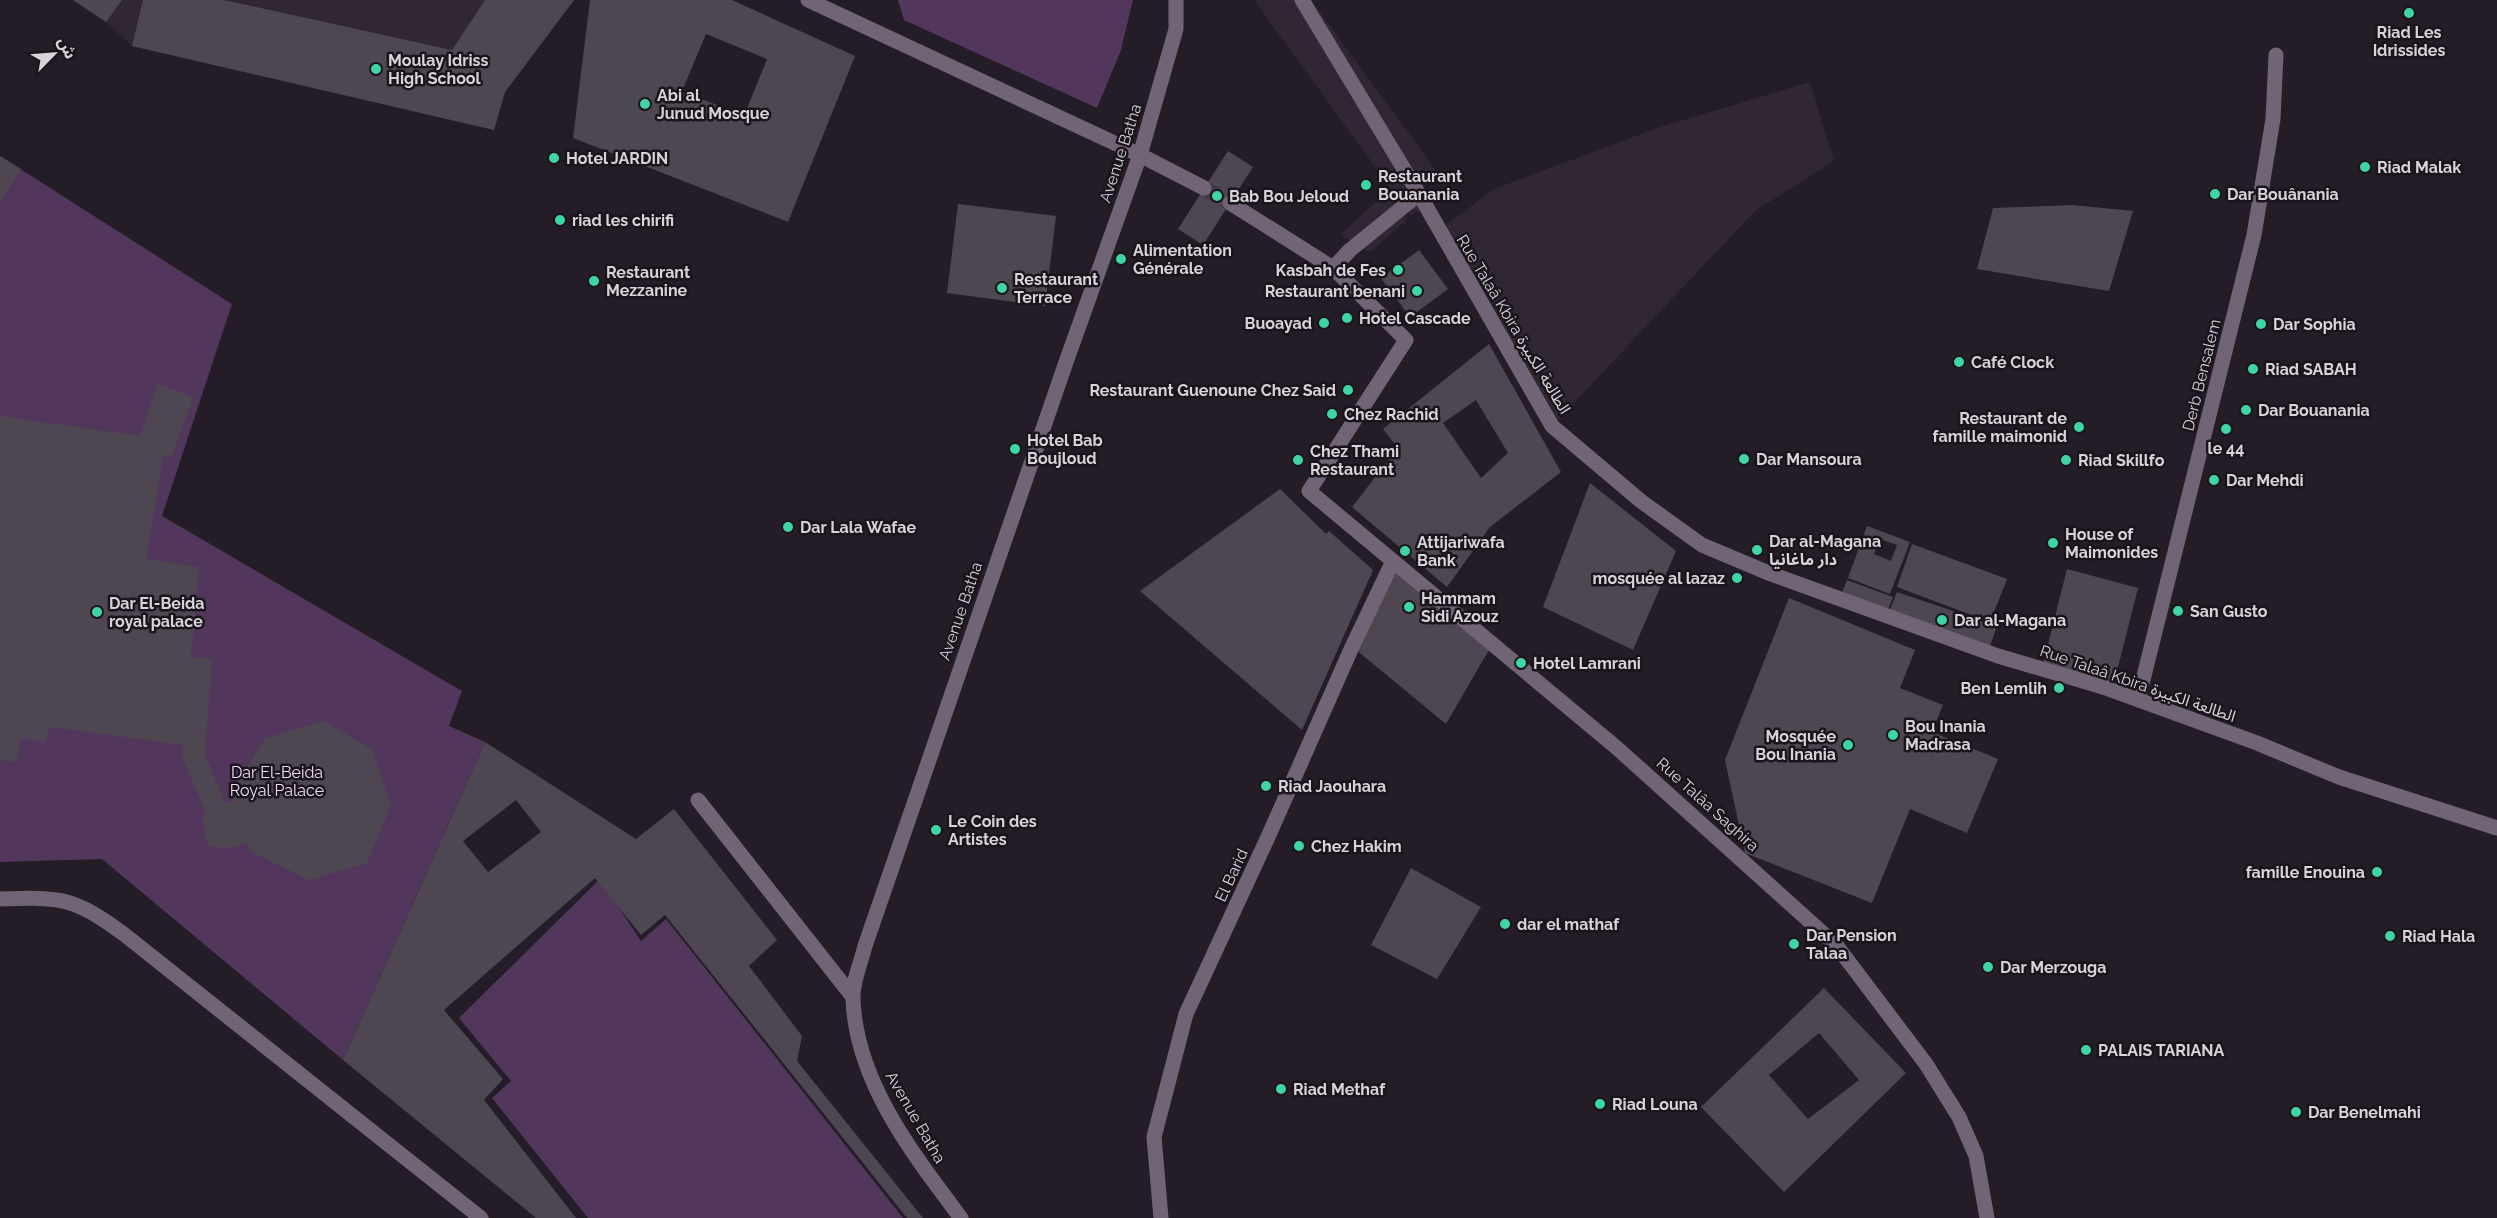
<svg xmlns="http://www.w3.org/2000/svg" width="2497" height="1218" viewBox="0 0 2497 1218" font-family="Raleway,'Noto Sans Arabic',sans-serif">
<style>
.built{fill:#302634}
.green{fill:#52365c}
.building{fill:#4e4651;fill-rule:evenodd}
.lines{fill:none;stroke-linecap:round;stroke-linejoin:round}
.minor-tunnel{stroke:#3f3842;stroke-width:15;stroke-dasharray:15 8;stroke-linecap:butt}
.minor{stroke:#726477;stroke-width:15}
.poi-dot{fill:#3ed4a3;stroke:#1a141d;stroke-width:2}
.labels{text-anchor:middle;stroke-width:5;stroke-linejoin:round;paint-order:stroke}
.poi-label{font-size:16px;font-weight:bold;fill:#d8d3da;stroke:#1a141d;text-anchor:start}
.street-label{font-size:16px;fill:#d8d3da;stroke:#1a141d}
.park-label{font-size:16px;fill:#efdbf6;stroke:#1a141d}
</style>
<rect width="100%" height="100%" fill="#241d27"/>
<!-- built -->
<path class="built" d="M 73,0 L 574,0 L 505,92 L 494,130 L 132,46 L 106,22 Z
M 1254,0 L 1311,0 L 1440,176 L 1421,183 L 1435,206 L 1410,215 Z
M 1810,82 L 1834,161 L 1755,211 L 1552,426 L 1438,231 L 1494,189 L 1660,127 Z
M 1388,191 L 1407,220 L 1370,252 L 1340,235 Z"/>
<!-- green -->
<path class="green" d="M 898,0 L 1133,0 L 1121,50 L 1097,108 L 904,20 Z
M 0,156 L 232,304 L 162,516 L 462,691 L 449,726 L 485,742 L 343,1060 L 102,859 L 0,862 Z
M 600,879 L 641,941 L 666,919 L 903,1218 L 588,1218 L 492,1098 L 511,1081 L 459,1018 Z"/>
<!-- building -->
<path class="building" d="M 73,0 L 122,0 L 106,22 Z
M 143,0 L 224,0 L 452,50 L 485,0 L 574,0 L 505,92 L 494,130 L 132,46 Z
M 590,0 L 732,0 L 855,56 L 788,222 L 573,138 ZM 706,34 L 767,59 L 744,116 L 682,91 Z
M 1228,151 L 1253,167 L 1203,245 L 1178,229 Z
M 0,156 L 21,169 L 0,203 Z
M 958,204 L 1056,216 L 1045,306 L 947,293 Z
M 2073,205 L 2133,211 L 2109,291 L 1977,269 L 1993,208 Z
M 1419,250 L 1448,289 L 1410,317 L 1381,278 Z
M 1489,344 L 1561,472 L 1490,527 L 1447,587 L 1352,507 L 1398,448 L 1383,429 ZM 1476,400 L 1508,453 L 1481,478 L 1443,423 Z
M 158,384 L 194,397 L 172,456 L 163,455 L 146,559 L 199,567 L 191,657 L 212,659 L 205,754 L 225,803 L 234,801 L 231,793 L 265,738 L 323,721 L 372,749 L 391,806 L 367,863 L 309,880 L 250,851 L 248,843 L 224,849 L 208,845 L 202,822 L 205,810 L 182,757 L 183,745 L 49,727 L 46,742 L 20,738 L 17,762 L 0,760 L 0,416 L 140,436 Z
M 1590,483 L 1676,551 L 1633,650 L 1543,607 Z
M 1280,489 L 1326,534 L 1329,531 L 1373,570 L 1302,730 L 1140,591 Z
M 1867,526 L 1910,542 L 1890,594 L 1848,578 ZM 1880,539 L 1897,545 L 1891,561 L 1874,554 Z
M 1912,544 L 2007,579 L 1990,622 L 1897,587 Z
M 1395,566 L 1490,648 L 1446,724 L 1355,649 Z
M 2067,569 L 2138,588 L 2114,683 L 2043,665 Z
M 1847,580 L 1893,597 L 1888,610 L 1842,593 Z
M 1897,592 L 1997,626 L 1990,646 L 1890,610 Z
M 1789,598 L 1915,650 L 1900,688 L 1943,705 L 1932,732 L 1998,759 L 1967,833 L 1910,809 L 1872,903 L 1745,853 L 1725,760 Z
M 485,742 L 636,839 L 674,809 L 777,940 L 749,966 L 802,1036 L 797,1061 L 923,1218 L 907,1218 L 665,915 L 641,935 L 595,878 L 444,1010 L 503,1079 L 484,1100 L 576,1218 L 536,1218 L 343,1060 ZM 516,800 L 541,832 L 488,872 L 463,841 Z
M 1411,868 L 1481,907 L 1437,979 L 1371,945 Z
M 1824,988 L 1906,1073 L 1784,1192 L 1701,1107 ZM 1819,1033 L 1859,1080 L 1808,1119 L 1769,1075 Z"/>
<g class="lines">
<!-- minor-tunnel -->
<path class="minor-tunnel" d="M 1204,188 L 1230,203"/>
<!-- minor -->
<path class="minor" d="M 808,0 L 1140,155 L 1204,188
M 1302,0 L 1419,194 L 1552,426 L 1642,502 L 1702,545 L 1771,574 L 1998,656 L 2103,687 L 2257,743 L 2339,777 L 2497,828
M 1230,203 L 1333,268 L 1406,340 L 1309,491 L 1617,748 L 1836,945 L 1926,1064 L 1959,1117 L 1976,1156 L 1987,1218
M 1333,268 L 1350,250 L 1419,194
M 2138,700 L 2254,235 L 2273,119 L 2276,55
M 698,800 L 853,997
M 0,899 C 63,897 73,897 125,935 L 481,1218
M 961,1218 C 913,1154 856,1082 853,999 C 852,983 861,962 865,946 L 1065,365 L 1140,155 L 1176,29 L 1176,0
M 1161,1218 L 1154,1137 L 1186,1014 L 1268,837 L 1352,647 L 1393,561"/>
</g>
<!-- markers -->
<g class="poi-dot">
<circle cx="2409" cy="13" r="6"/>
<circle cx="376" cy="69" r="6"/>
<circle cx="645" cy="104" r="6"/>
<circle cx="554" cy="158" r="6"/>
<circle cx="2365" cy="167" r="6"/>
<circle cx="1366" cy="185" r="6"/>
<circle cx="2215" cy="194" r="6"/>
<circle cx="1217" cy="196" r="6"/>
<circle cx="560" cy="220" r="6"/>
<circle cx="1121" cy="259" r="6"/>
<circle cx="1398" cy="270" r="6"/>
<circle cx="594" cy="281" r="6"/>
<circle cx="1002" cy="288" r="6"/>
<circle cx="1417" cy="291" r="6"/>
<circle cx="1347" cy="318" r="6"/>
<circle cx="1324" cy="323" r="6"/>
<circle cx="2261" cy="324" r="6"/>
<circle cx="1959" cy="362" r="6"/>
<circle cx="2253" cy="369" r="6"/>
<circle cx="1348" cy="390" r="6"/>
<circle cx="2246" cy="410" r="6"/>
<circle cx="1332" cy="414" r="6"/>
<circle cx="2079" cy="427" r="6"/>
<circle cx="2226" cy="429" r="6"/>
<circle cx="1015" cy="449" r="6"/>
<circle cx="1744" cy="459" r="6"/>
<circle cx="1298" cy="460" r="6"/>
<circle cx="2066" cy="460" r="6"/>
<circle cx="2214" cy="480" r="6"/>
<circle cx="788" cy="527" r="6"/>
<circle cx="2053" cy="543" r="6"/>
<circle cx="1757" cy="550" r="6"/>
<circle cx="1405" cy="551" r="6"/>
<circle cx="1737" cy="578" r="6"/>
<circle cx="1409" cy="607" r="6"/>
<circle cx="2178" cy="611" r="6"/>
<circle cx="97" cy="612" r="6"/>
<circle cx="1942" cy="620" r="6"/>
<circle cx="1521" cy="663" r="6"/>
<circle cx="2059" cy="688" r="6"/>
<circle cx="1893" cy="735" r="6"/>
<circle cx="1848" cy="745" r="6"/>
<circle cx="1266" cy="786" r="6"/>
<circle cx="936" cy="830" r="6"/>
<circle cx="1299" cy="846" r="6"/>
<circle cx="2377" cy="872" r="6"/>
<circle cx="1505" cy="924" r="6"/>
<circle cx="2390" cy="936" r="6"/>
<circle cx="1794" cy="944" r="6"/>
<circle cx="1988" cy="967" r="6"/>
<circle cx="2086" cy="1050" r="6"/>
<circle cx="1281" cy="1089" r="6"/>
<circle cx="1600" cy="1104" r="6"/>
<circle cx="2296" cy="1112" r="6"/>
</g>
<g class="labels">
<!-- poi labels -->
<g class="poi-label">
<text x="2409" y="38" text-anchor="middle">Riad Les<tspan x="2409" dy="18">Idrissides</tspan></text>
<text x="388" y="66">Moulay Idriss<tspan x="388" dy="18">High School</tspan></text>
<text x="657" y="101">Abi al<tspan x="657" dy="18">Junud Mosque</tspan></text>
<text x="566" y="164">Hotel JARDIN</text>
<text x="2377" y="173">Riad Malak</text>
<text x="1378" y="182">Restaurant<tspan x="1378" dy="18">Bouanania</tspan></text>
<text x="2227" y="200">Dar Bouânania</text>
<text x="1229" y="202">Bab Bou Jeloud</text>
<text x="572" y="226">riad les chirifi</text>
<text x="1133" y="256">Alimentation<tspan x="1133" dy="18">Générale</tspan></text>
<text x="1386" y="276" text-anchor="end">Kasbah de Fes</text>
<text x="606" y="278">Restaurant<tspan x="606" dy="18">Mezzanine</tspan></text>
<text x="1014" y="285">Restaurant<tspan x="1014" dy="18">Terrace</tspan></text>
<text x="1405" y="297" text-anchor="end">Restaurant benani</text>
<text x="1359" y="324">Hotel Cascade</text>
<text x="1312" y="329" text-anchor="end">Buoayad</text>
<text x="2273" y="330">Dar Sophia</text>
<text x="1971" y="368">Café Clock</text>
<text x="2265" y="375">Riad SABAH</text>
<text x="1336" y="396" text-anchor="end">Restaurant Guenoune Chez Said</text>
<text x="2258" y="416">Dar Bouanania</text>
<text x="1344" y="420">Chez Rachid</text>
<text x="2067" y="424" text-anchor="end">Restaurant de<tspan x="2067" dy="18">famille maimonid</tspan></text>
<text x="1027" y="446">Hotel Bab<tspan x="1027" dy="18">Boujloud</tspan></text>
<text x="2226" y="454" text-anchor="middle">le 44</text>
<text x="1310" y="457">Chez Thami<tspan x="1310" dy="18">Restaurant</tspan></text>
<text x="1756" y="465">Dar Mansoura</text>
<text x="2078" y="466">Riad Skillfo</text>
<text x="2226" y="486">Dar Mehdi</text>
<text x="800" y="533">Dar Lala Wafae</text>
<text x="2065" y="540">House of<tspan x="2065" dy="18">Maimonides</tspan></text>
<text x="1769" y="547">Dar al-Magana<tspan x="1769" dy="18">دار ماغانيا</tspan></text>
<text x="1417" y="548">Attijariwafa<tspan x="1417" dy="18">Bank</tspan></text>
<text x="1725" y="584" text-anchor="end">mosquée al lazaz</text>
<text x="1421" y="604">Hammam<tspan x="1421" dy="18">Sidi Azouz</tspan></text>
<text x="109" y="609">Dar El-Beida<tspan x="109" dy="18">royal palace</tspan></text>
<text x="2190" y="617">San Gusto</text>
<text x="1954" y="626">Dar al-Magana</text>
<text x="1533" y="669">Hotel Lamrani</text>
<text x="2047" y="694" text-anchor="end">Ben Lemlih</text>
<text x="1905" y="732">Bou Inania<tspan x="1905" dy="18">Madrasa</tspan></text>
<text x="1836" y="742" text-anchor="end">Mosquée<tspan x="1836" dy="18">Bou Inania</tspan></text>
<text x="1278" y="792">Riad Jaouhara</text>
<text x="948" y="827">Le Coin des<tspan x="948" dy="18">Artistes</tspan></text>
<text x="1311" y="852">Chez Hakim</text>
<text x="2365" y="878" text-anchor="end">famille Enouina</text>
<text x="1517" y="930">dar el mathaf</text>
<text x="1806" y="941">Dar Pension<tspan x="1806" dy="18">Talaa</tspan></text>
<text x="2402" y="942">Riad Hala</text>
<text x="2000" y="973">Dar Merzouga</text>
<text x="2098" y="1056">PALAIS TARIANA</text>
<text x="1293" y="1095">Riad Methaf</text>
<text x="1612" y="1110">Riad Louna</text>
<text x="2308" y="1118">Dar Benelmahi</text>
</g>
<!-- street labels -->
<g class="street-label">
<text transform="translate(1120 153) rotate(-72)" y="6">Avenue Batha</text>
<text transform="translate(1514 324) rotate(59)" y="6">Rue Talaâ Kbira الطالعة الكبيرة</text>
<text transform="translate(2201 375) rotate(-76)" y="6">Derb Bensalem</text>
<text transform="translate(960 611) rotate(-71)" y="6">Avenue Batha</text>
<text transform="translate(2138 683) rotate(19)" y="6">Rue Talaâ Kbira الطالعة الكبيرة</text>
<text transform="translate(1708 804) rotate(42)" y="6">Rue Talâa Saghira</text>
<text transform="translate(1231 875) rotate(-65)" y="6">El Barid</text>
<text transform="translate(916 1117) rotate(60)" y="6">Avenue Batha</text>
</g>
<!-- park labels -->
<g class="park-label">
<text x="277" y="778">Dar El-Beida<tspan x="277" dy="18">Royal Palace</tspan></text>
</g>
</g>
<!-- north arrow -->
<g transform="translate(54 54) rotate(65)" stroke="#1a141d" stroke-width="4.5" paint-order="stroke">
<path d="M0-4.5L10 22L0 15L-10 22Z" fill="#d8d3da"/>
<text y="-9" font-size="16" font-weight="bold" text-anchor="middle" fill="#d8d3da">ش</text>
</g>
</svg>
